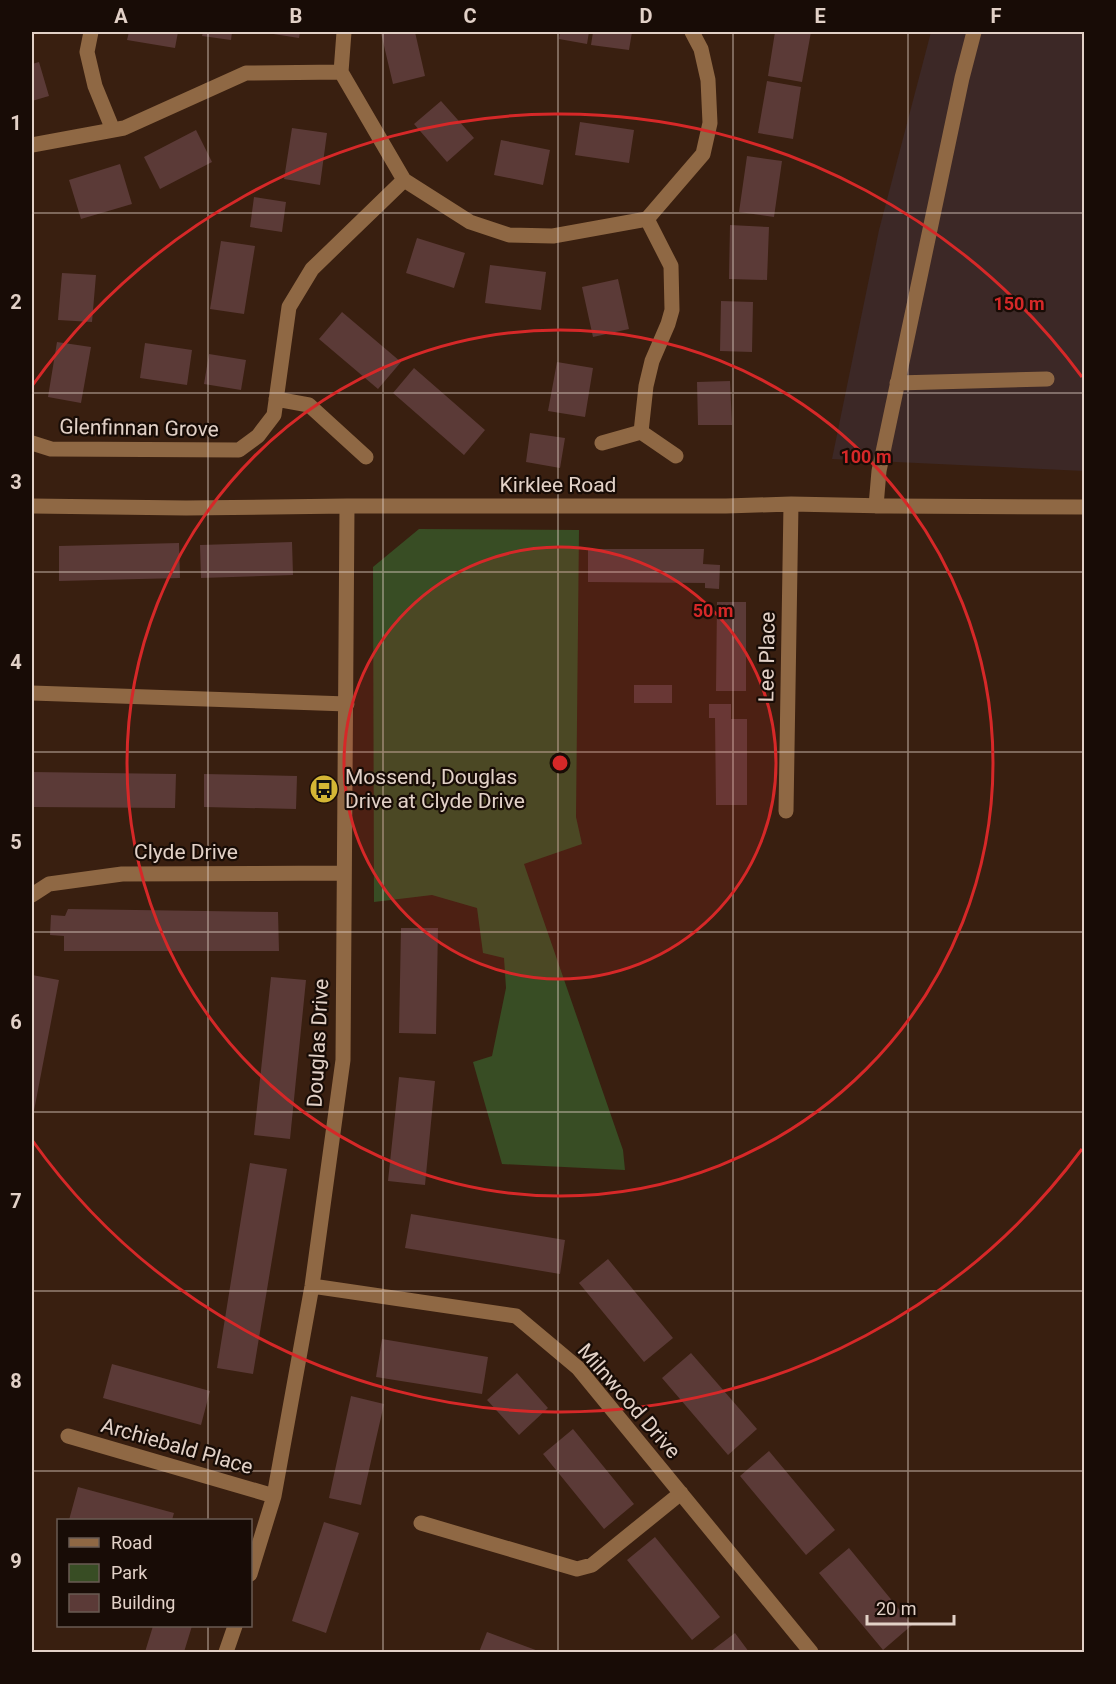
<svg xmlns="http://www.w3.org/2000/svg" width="1116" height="1684" viewBox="0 0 1116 1684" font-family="Roboto,sans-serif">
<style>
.industrial{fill:#3c2826}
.green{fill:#384d24}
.building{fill:#5b3a37}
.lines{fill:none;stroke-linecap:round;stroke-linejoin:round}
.minor{stroke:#8f6844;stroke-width:15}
.grid{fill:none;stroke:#e2d1c7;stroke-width:1.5;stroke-opacity:0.55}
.ring{fill:none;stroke:#d62828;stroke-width:3}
.labels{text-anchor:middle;stroke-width:4.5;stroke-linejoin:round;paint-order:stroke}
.street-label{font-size:21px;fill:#e2d1c7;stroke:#180c06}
.poi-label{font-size:21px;fill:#e2d1c7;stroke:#180c06;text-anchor:start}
.centre{fill:#d62828;stroke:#180c06;stroke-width:3}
.ring-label{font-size:18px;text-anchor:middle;font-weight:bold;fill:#d62828;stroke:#180c06;stroke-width:4.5;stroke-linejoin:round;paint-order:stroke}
.neatline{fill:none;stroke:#e2d1c7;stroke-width:2}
.grid-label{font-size:20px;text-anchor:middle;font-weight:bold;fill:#e2d1c7}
</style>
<rect width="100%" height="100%" fill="#391f10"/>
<!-- industrial -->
<path class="industrial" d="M 931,32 L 1084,32 L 1084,471 L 832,459 L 879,230 Z"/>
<!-- green -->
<path class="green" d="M 419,529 L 579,530 L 576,817 L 582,844 L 524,864 L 623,1150 L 625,1170 L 502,1164 L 473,1062 L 492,1056 L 506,988 L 504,958 L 483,953 L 477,908 L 432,895 L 374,902 L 373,567 Z"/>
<!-- building -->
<path class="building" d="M 129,32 L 178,32 L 175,48 L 127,40 Z
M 203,32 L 232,32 L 231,40 L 202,36 Z
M 268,32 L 300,32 L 299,38 L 267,33 Z
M 387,32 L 415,32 L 425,76 L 393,84 L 381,33 Z
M 560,32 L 589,32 L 587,44 L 559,39 Z
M 593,32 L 632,32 L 629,50 L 591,45 Z
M 775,32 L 811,32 L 802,82 L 768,76 Z
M 39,62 L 49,96 L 32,101 L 32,64 Z
M 767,81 L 801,87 L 793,139 L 758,133 Z
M 441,101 L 474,138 L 447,162 L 414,124 Z
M 580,122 L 634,130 L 629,163 L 575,155 Z
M 292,128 L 327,133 L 320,185 L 284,179 Z
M 196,130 L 212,162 L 160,189 L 144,157 Z
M 501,140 L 550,150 L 543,185 L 494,175 Z
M 747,156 L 782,161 L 774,217 L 739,212 Z
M 120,164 L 132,204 L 81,219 L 69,180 Z
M 254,197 L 286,202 L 282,232 L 250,227 Z
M 730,225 L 769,227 L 767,280 L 729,279 Z
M 417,238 L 465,253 L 454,288 L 406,273 Z
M 221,241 L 255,246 L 244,314 L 210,309 Z
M 490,265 L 546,272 L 541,310 L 485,303 Z
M 62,273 L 96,275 L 92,322 L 58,320 Z
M 618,279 L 629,329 L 593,337 L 582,287 Z
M 721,301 L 753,302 L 752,352 L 720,351 Z
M 342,312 L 401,362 L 378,389 L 319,339 Z
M 57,342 L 91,347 L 81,403 L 48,397 Z
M 145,343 L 192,350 L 187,385 L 140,378 Z
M 209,354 L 246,360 L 241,390 L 204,384 Z
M 557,362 L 593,368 L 585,417 L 548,411 Z
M 414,368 L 485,430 L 464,455 L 393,393 Z
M 730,381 L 732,425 L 698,425 L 697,382 Z
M 530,433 L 565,438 L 560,468 L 526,462 Z
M 292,542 L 293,575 L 201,578 L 200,545 Z
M 179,543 L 180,578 L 59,581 L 59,546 Z
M 588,549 L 704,549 L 703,564 L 720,565 L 719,589 L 705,588 L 705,583 L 588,582 Z
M 717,602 L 746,602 L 746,691 L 716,691 Z
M 634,685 L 672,685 L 672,703 L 634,703 Z
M 709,704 L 731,704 L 731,719 L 747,719 L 747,805 L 716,805 L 715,718 L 709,718 Z
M 32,772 L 176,774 L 175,808 L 32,807 Z
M 204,774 L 297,776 L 296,809 L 204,807 Z
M 68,909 L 278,912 L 279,951 L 64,951 L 64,936 L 50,935 L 51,915 L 65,916 Z
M 401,928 L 438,928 L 436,1034 L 399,1033 Z
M 32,975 L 59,980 L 33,1116 L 32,1116 Z
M 271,977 L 306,980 L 290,1139 L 254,1135 Z
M 399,1077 L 435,1081 L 425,1185 L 388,1181 Z
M 250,1163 L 287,1169 L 253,1374 L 217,1368 Z
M 411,1214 L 565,1240 L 560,1274 L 405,1248 Z
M 608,1259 L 673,1338 L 644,1362 L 579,1283 Z
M 382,1339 L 488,1357 L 482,1394 L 376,1377 Z
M 691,1353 L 757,1429 L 728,1455 L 662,1378 Z
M 112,1364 L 210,1391 L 201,1425 L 103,1398 Z
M 517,1373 L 548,1408 L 519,1435 L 487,1400 Z
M 351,1396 L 384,1404 L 361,1505 L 329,1498 Z
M 573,1429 L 634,1504 L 604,1529 L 543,1454 Z
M 769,1451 L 835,1530 L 806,1555 L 740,1476 Z
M 78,1487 L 174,1513 L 172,1520 L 69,1520 Z
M 324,1522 L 359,1533 L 326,1633 L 292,1621 Z
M 655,1537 L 720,1617 L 692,1640 L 627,1560 Z
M 849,1548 L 912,1625 L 883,1650 L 819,1573 Z
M 153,1626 L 192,1626 L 184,1652 L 145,1652 Z
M 487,1632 L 541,1652 L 479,1652 Z
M 735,1633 L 749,1652 L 710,1652 Z"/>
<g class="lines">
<!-- minor -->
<path class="minor" d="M 91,32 L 87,52 L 95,86 L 113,130
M 344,32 L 341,72 L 404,180 L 470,222 L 509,235 L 553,236 L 647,219 L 703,154 L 710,123 L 708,80 L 701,49 L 692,32
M 32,145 L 124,128 L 246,73 L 341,72
M 897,383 L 1047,379
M 276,399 L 309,405 L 366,457
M 641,432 L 676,456
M 32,443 L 51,449 L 239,450 L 258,436 L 274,415 L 289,307 L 312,269 L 404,180
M 602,443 L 641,432 L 646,386 L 652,361 L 668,324 L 672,310 L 671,266 L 647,219
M 32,506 L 186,508 L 347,506 L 726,506 L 791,504 L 888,506 L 1084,507
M 876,506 L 879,471 L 962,78 L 974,32
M 32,693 L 347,704
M 786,811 L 791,504
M 32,895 L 49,884 L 122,874 L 344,873
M 312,1286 L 516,1316 L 578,1368 L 811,1652
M 68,1436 L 274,1496
M 421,1523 L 577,1569 L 592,1565 L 681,1493
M 250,1574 L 274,1496 L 312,1286 L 343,1060 L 347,506
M 226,1652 L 235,1626"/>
</g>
<!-- grid -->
<path class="grid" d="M 208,32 L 208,1520M 383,32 L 383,1652M 558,32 L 558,1652M 733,32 L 733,1652M 908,32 L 908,1652M 32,213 L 1084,213M 32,393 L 1084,393M 32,572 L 1084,572M 32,752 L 1084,752M 32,932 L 1084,932M 32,1112 L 1084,1112M 32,1291 L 1084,1291M 32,1471 L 1084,1471M 208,1626 L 208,1652"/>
<!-- distance rings -->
<circle cx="560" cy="763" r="216" fill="#d62828" fill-opacity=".12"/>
<g class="ring">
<circle cx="560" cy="763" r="216"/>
<circle cx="560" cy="763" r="433"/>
<path d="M1082 1149A649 649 0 0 1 32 1140M32 386A649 649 0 0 1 1082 377"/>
</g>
<!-- icons -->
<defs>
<g id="bus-disc" transform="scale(1.5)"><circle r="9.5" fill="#d4b635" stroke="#180c06"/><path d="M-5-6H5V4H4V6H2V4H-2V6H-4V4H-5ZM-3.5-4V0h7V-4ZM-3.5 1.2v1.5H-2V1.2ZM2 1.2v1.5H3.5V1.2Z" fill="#111"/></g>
</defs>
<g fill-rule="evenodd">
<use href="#bus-disc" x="324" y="789"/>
</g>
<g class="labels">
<!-- street labels -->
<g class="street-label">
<text transform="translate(139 428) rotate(1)" y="7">Glenfinnan Grove</text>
<text x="558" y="492">Kirklee Road</text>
<text transform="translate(767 657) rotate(-89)" y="7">Lee Place</text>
<text x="186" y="859">Clyde Drive</text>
<text transform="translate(318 1043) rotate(-87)" y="7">Douglas Drive</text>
<text transform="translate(629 1401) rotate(49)" y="7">Milnwood Drive</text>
<text transform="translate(177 1446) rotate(16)" y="7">Archiebald Place</text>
</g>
<!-- poi labels -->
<g class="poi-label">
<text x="345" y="784">Mossend, Douglas<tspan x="345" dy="24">Drive at Clyde Drive</tspan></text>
</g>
</g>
<circle cx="560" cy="763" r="9" class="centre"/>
<g class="ring-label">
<text x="1019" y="310">150 m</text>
<text x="866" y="463">100 m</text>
<text x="713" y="617">50 m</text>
</g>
<!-- border -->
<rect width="1116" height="1684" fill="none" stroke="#180c06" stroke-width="66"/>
<!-- legend -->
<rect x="57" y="1519" width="195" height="108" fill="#180c06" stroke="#695b53" stroke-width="1.5"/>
<rect x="69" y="1538" width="30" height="9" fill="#8f6844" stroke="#695b53" stroke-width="1.5"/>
<text x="111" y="1549" font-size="18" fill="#e2d1c7">Road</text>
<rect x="69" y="1564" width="30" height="18" fill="#384d24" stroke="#695b53" stroke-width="1.5"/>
<text x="111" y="1579" font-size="18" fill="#e2d1c7">Park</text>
<rect x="69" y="1594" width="30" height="18" fill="#5b3a37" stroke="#695b53" stroke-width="1.5"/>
<text x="111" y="1609" font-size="18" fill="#e2d1c7">Building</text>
<!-- scale -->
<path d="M867 1615v9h87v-9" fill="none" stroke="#e2d1c7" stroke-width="3"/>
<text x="876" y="1615" font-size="18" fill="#e2d1c7" stroke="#180c06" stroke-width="4.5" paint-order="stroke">20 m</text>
<rect x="33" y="33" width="1050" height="1618" class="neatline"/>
<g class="grid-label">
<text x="121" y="23">A</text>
<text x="296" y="23">B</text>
<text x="470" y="23">C</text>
<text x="646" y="23">D</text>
<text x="820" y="23">E</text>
<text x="996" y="23">F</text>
<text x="16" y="130">1</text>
<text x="16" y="309">2</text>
<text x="16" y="489">3</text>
<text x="16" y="669">4</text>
<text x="16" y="849">5</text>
<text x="16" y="1029">6</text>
<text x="16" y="1208">7</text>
<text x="16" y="1388">8</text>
<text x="16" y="1568">9</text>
</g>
</svg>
